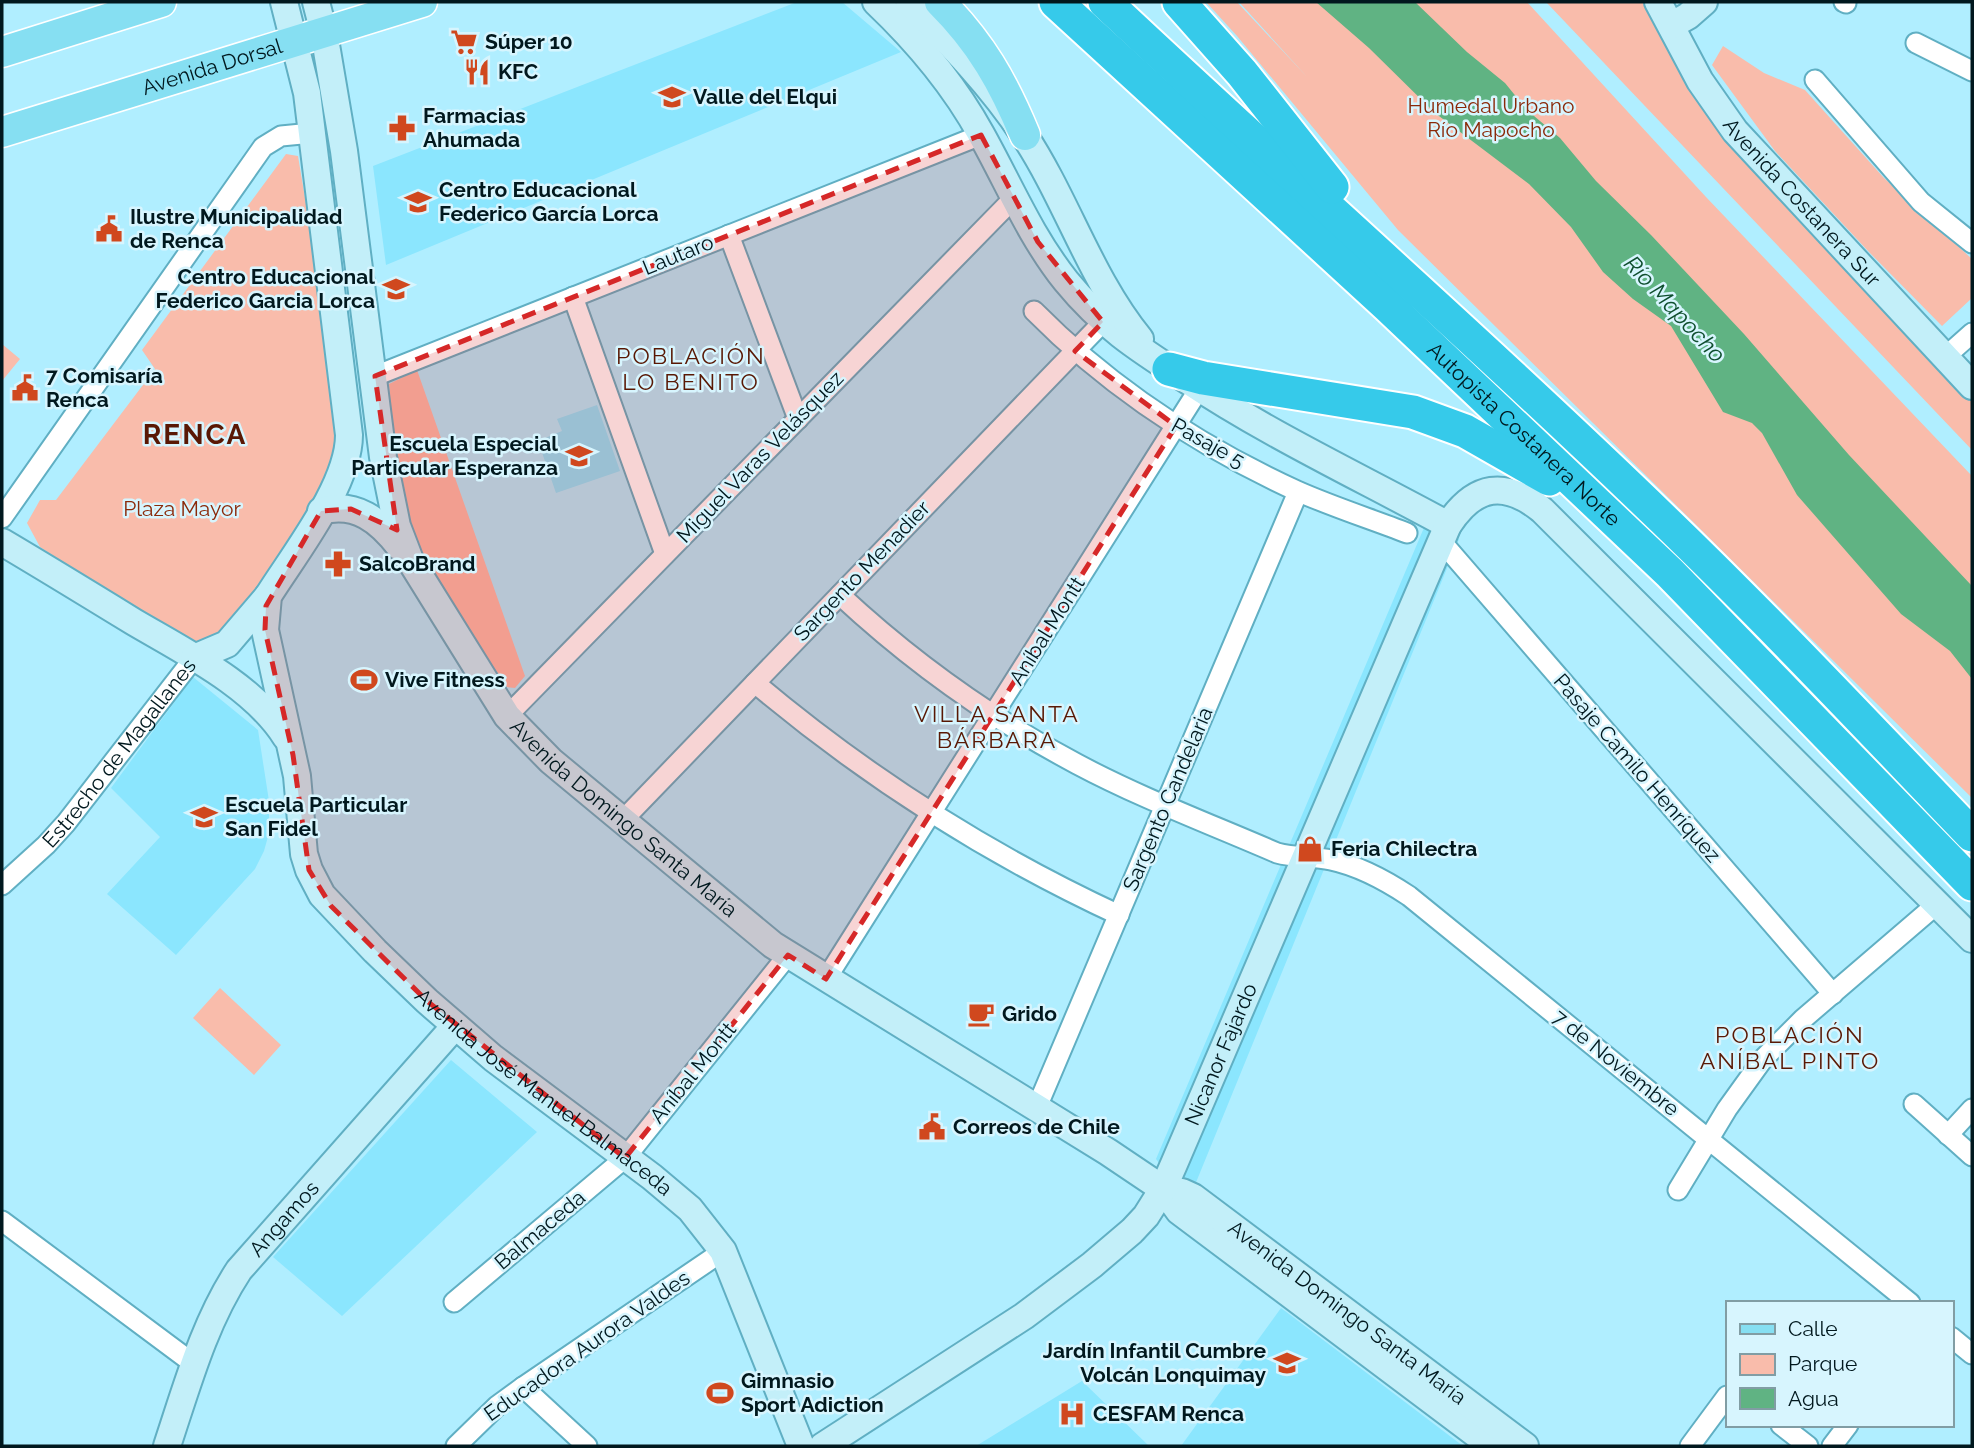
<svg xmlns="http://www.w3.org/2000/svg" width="1974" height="1448" viewBox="0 0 1974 1448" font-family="Raleway,sans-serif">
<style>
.built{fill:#8be6fe}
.green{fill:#f9bcab}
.water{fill:#60b383}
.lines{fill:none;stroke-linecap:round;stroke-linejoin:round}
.street-casing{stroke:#60afc3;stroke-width:23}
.secondary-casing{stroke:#60afc3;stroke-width:30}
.primary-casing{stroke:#fff;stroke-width:33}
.highway-casing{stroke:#fff;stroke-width:37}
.street{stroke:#fff;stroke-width:19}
.secondary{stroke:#c3eff9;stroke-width:26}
.primary{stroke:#86dff2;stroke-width:30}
.highway{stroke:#36caea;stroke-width:33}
.marked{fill:#d62828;fill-opacity:0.2;stroke:#d62828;stroke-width:5;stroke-dasharray:14 9;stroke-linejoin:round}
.labels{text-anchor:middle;stroke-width:5;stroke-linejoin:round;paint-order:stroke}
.poi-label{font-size:21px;font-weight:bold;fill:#01181e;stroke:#d7f5fe;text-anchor:start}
.street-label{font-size:21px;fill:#01181e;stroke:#d7f5fe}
.park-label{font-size:21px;fill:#8b2909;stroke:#d7f5fe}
.water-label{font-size:23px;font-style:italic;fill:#0f4f2f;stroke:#d7f5fe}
.neighbourhood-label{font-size:23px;letter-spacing:2px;fill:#591804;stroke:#d7f5fe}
.district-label{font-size:28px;font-weight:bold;letter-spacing:2px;fill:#591804;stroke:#d7f5fe}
</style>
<rect width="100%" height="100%" fill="#b0eeff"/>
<!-- built -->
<path class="built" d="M 797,2 L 842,2 L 901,52 L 386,265 L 373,166 Z
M 597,405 L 620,471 L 556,493 L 538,441 L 562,431 L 557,419 Z
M 1426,523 L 1459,539 L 1188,1202 L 1156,1159 Z
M 193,677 L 258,730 L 269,801 L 269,833 L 264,851 L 255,869 L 176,955 L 107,894 L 160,837 L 111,788 Z
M 451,1060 L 537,1132 L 342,1316 L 273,1257 Z
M 1281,1308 L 1463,1446 L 1181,1446 Z
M 1082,1381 L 1149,1446 L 976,1446 Z"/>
<!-- green -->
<path class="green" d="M 1206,2 L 1237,2 L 1308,78 L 1239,2 L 1527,2 L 1706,197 L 1972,476 L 1972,798 L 1398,230 L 1237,36 Z
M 1546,2 L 1645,2 L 1771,188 L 1972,399 L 1972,450 Z
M 1723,46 L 1764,73 L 1805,90 L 1884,178 L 1972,259 L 1972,298 L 1942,326 L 1868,251 L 1775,151 L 1712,65 Z
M 286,154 L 298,156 L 309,222 L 339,465 L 322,498 L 290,539 L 232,624 L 208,645 L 191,646 L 40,547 L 27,523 L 40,500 L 56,500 L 155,369 L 142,350 Z
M 2,344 L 20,359 L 2,381 Z
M 417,370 L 525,676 L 515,688 L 507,687 L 411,544 L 398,510 L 389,384 Z
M 220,988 L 281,1045 L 254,1075 L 193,1018 Z"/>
<!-- water -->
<path class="water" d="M 1316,2 L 1415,2 L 1467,52 L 1505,83 L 1527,110 L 1560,138 L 1596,181 L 1651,235 L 1744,334 L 1849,455 L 1972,586 L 1972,679 L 1950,651 L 1901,614 L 1797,495 L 1762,433 L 1752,423 L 1723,412 L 1671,326 L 1633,299 L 1603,272 L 1571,227 L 1529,184 L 1435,113 L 1369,48 Z"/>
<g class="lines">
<!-- street casing -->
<g class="street-casing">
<g id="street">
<path d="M 1844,2 L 1846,3"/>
<path d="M 1916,43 L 1972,71"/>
<path d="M 1815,80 L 1921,202 L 1972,243"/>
<path d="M 729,235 L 798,419"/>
<path d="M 573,297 L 665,554"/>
<path d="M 1034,311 C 1110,388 1199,446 1297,491 C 1333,507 1371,519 1407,533"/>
<path d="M 1945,357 L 1972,333"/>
<path d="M 375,376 L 981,135"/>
<path d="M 2,518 L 263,147 L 281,136 L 312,133"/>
<path d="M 1441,541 L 1833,994"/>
<path d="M 840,595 C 912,662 990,718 1077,764 C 1141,798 1210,824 1277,853 C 1295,858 1313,856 1331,860 C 1359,866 1385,880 1409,896 L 1910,1303"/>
<path d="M 755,683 C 868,778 985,853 1119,915"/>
<path d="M 507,716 L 1014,198"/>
<path d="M 622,821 L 1103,322"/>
<path id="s1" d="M 2,885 L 46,845 L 66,823 L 194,658"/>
<path d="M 826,979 L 1199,389"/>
<path d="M 1914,1104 L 1972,1156"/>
<path d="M 1037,1107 L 1298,492"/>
<path d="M 1948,1135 L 1972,1109"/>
<path d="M 1678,1190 L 1727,1109 L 1763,1059 L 1803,1019 L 1937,904"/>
<path d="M 2,1221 L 194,1364"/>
<path d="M 454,1302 L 625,1158 L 788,955"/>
<path d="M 1951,1337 L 1972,1354"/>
<path d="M 523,1387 L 587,1446"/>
<path d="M 1781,1425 L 1808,1446"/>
<path d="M 456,1446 L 497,1406 L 523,1387 L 723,1251"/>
<path d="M 1690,1446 L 1727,1396"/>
<path d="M 1832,1446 L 1848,1425"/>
</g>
</g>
<!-- secondary casing -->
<g class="secondary-casing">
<g id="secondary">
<path id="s2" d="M 284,2 L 307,93 L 349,435 C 349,485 295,553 268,596 L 265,630 L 297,776 L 304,854 L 309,870 L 322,895 L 375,951 L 427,1001 L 493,1058 L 652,1177 L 690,1209 L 723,1251 L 801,1446"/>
<path id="s3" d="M 316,2 L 324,33 L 344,151 L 383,457 L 397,526 L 410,560 L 507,716 L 551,761 L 773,945 L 1108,1152 L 1163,1189 L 1179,1211 L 1492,1446"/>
<path d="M 876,2 C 917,41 954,85 981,134 C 1009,184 1030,236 1066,281 C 1102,325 1137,348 1184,378 C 1268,434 1360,477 1448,525"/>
<path d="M 909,2 C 950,43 992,86 1024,135 C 1067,200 1090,278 1140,339"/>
<path id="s4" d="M 1658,2 L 1700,81 L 1735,131 L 1972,386"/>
<path d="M 1672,25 L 1688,16 L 1704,2"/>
<path d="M 321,511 C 356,501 380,521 400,547"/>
<path d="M 2,542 C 46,568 90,595 134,622 C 185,652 254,686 286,737"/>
<path d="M 194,658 L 227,644 L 268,596"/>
<path id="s5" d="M 1163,1189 L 1182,1192 L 1193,1197 L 1525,1446"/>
<path id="s6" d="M 167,1446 C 187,1386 204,1323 239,1270 L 455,1026"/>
<path id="s7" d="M 823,1446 L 1024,1316 L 1092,1265 L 1132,1231 L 1146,1216 L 1163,1189 L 1174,1164 L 1448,525 C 1475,484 1505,480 1542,510 L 1972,939"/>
</g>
</g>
<!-- primary casing -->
<g class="primary-casing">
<g id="primary">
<path d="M 940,2 C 981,43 1003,82 1025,135"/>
<path d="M 2,52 L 161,2"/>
<path id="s8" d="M 2,132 L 422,2"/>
</g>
</g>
<!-- highway casing -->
<g class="highway-casing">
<g id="highway">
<path id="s9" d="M 1056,2 L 1388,306 L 1670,573 L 1972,884"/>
<path d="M 1105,2 C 1290,176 1481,343 1664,520 C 1770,622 1870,729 1972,835"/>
<path d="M 1179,2 L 1242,73 L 1332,187"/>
<path d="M 1169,369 L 1203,378 L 1413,412 L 1465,431 L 1549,479"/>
</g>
</g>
<!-- street -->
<use href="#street" class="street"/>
<!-- secondary -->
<use href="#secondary" class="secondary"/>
<!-- primary -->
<use href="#primary" class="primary"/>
<!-- highway -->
<use href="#highway" class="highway"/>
</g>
<!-- marked area -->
<path class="marked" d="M 981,135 L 1038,242 L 1103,322 L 1075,351 L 1176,426 L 826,979 L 788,955 L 625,1158 L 427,1001 L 331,906 L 309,870 L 293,755 L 265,630 L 266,606 L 321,511 L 351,509 L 397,530 L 375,376 Z"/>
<!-- icons -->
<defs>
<g id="supermarket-bare" transform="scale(2.1)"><path d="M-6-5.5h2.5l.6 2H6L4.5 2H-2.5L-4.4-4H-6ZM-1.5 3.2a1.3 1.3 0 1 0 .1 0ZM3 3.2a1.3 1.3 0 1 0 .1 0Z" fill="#d0481e" stroke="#d7f5fe" stroke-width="2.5" paint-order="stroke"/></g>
<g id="restaurant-bare" transform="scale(2.1)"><path d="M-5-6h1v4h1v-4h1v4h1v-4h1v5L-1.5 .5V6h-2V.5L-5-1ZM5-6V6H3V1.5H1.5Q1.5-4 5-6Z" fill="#d0481e" stroke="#d7f5fe" stroke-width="2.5" paint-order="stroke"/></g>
<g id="school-bare" transform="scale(2.1)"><path d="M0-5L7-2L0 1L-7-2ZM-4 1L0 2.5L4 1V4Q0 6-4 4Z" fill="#d0481e" stroke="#d7f5fe" stroke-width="2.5" paint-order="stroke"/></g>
<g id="pharmacy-bare" transform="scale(2.1)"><path d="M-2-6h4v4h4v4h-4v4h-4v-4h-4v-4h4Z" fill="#d0481e" stroke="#d7f5fe" stroke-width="2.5" paint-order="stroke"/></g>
<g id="civic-bare" transform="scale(2.1)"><path d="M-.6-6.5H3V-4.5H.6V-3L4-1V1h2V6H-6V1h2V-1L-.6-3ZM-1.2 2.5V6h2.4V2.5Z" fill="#d0481e" stroke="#d7f5fe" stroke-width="2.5" paint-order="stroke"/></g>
<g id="stadium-bare" transform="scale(2.1)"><path d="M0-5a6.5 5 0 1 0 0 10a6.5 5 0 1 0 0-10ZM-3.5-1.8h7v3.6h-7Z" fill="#d0481e" stroke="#d7f5fe" stroke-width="2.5" paint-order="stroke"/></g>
<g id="shop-bare" transform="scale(2.1)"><path d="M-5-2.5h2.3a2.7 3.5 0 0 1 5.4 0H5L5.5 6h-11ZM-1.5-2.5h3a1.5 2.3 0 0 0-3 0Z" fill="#d0481e" stroke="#d7f5fe" stroke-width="2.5" paint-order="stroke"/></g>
<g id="cafe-bare" transform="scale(2.1)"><path d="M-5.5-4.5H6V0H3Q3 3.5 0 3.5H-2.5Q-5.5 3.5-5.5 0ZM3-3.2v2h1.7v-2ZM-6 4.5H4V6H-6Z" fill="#d0481e" stroke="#d7f5fe" stroke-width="2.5" paint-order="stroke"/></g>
<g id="hospital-bare" transform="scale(2.1)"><path d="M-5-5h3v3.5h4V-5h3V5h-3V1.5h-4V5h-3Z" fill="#d0481e" stroke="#d7f5fe" stroke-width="2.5" paint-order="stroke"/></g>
</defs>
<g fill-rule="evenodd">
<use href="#supermarket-bare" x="464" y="42"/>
<use href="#restaurant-bare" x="477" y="72"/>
<use href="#school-bare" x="672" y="97"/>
<use href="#pharmacy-bare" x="402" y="128"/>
<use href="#school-bare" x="418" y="202"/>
<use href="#civic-bare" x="109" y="229"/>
<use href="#school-bare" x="396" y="289"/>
<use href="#civic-bare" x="25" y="388"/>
<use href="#school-bare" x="579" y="456"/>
<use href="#pharmacy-bare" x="338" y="564"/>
<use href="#stadium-bare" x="364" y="680"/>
<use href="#school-bare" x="204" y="817"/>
<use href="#shop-bare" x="1310" y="849"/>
<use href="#cafe-bare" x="981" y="1014"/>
<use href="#civic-bare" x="932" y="1127"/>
<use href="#school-bare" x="1287" y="1363"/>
<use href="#stadium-bare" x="720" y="1393"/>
<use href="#hospital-bare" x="1072" y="1414"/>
</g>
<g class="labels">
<!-- poi labels -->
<g class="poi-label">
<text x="485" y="49">Súper 10</text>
<text x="498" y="79">KFC</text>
<text x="693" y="104">Valle del Elqui</text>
<text x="423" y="123">Farmacias<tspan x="423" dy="24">Ahumada</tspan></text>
<text x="439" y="197">Centro Educacional<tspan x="439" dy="24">Federico García Lorca</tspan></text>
<text x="130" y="224">Ilustre Municipalidad<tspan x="130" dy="24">de Renca</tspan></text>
<text x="375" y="284" text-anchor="end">Centro Educacional<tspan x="375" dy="24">Federico Garcia Lorca</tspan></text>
<text x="46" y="383">7 Comisaría<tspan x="46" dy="24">Renca</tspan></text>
<text x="558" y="451" text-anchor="end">Escuela Especial<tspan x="558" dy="24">Particular Esperanza</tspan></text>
<text x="359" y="571">SalcoBrand</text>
<text x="385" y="687">Vive Fitness</text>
<text x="225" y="812">Escuela Particular<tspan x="225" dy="24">San Fidel</tspan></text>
<text x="1331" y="856">Feria Chilectra</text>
<text x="1002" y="1021">Grido</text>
<text x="953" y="1134">Correos de Chile</text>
<text x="1266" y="1358" text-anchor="end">Jardín Infantil Cumbre<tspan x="1266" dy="24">Volcán Lonquimay</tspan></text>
<text x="741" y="1388">Gimnasio<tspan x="741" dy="24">Sport Adiction</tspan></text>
<text x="1093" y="1421">CESFAM Renca</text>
</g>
<!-- street labels -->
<g class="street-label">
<text dy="7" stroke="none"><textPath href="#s8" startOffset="220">Avenida Dorsal</textPath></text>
<text dy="7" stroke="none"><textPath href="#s4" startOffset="248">Avenida Costanera Sur</textPath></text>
<text transform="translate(678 255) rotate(-22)" y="7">Lautaro</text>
<text dy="7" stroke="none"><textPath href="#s9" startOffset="637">Autopista Costanera Norte</textPath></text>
<text transform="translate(1208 443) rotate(29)" y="7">Pasaje 5</text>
<text transform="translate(760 457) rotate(-46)" y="7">Miguel Varas Velásquez</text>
<text transform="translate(862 571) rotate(-46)" y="7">Sargento Menadier</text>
<text transform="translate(1047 631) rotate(-58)" y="7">Aníbal Montt</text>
<text dy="7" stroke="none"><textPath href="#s1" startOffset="177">Estrecho de Magallanes</textPath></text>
<text transform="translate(1637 768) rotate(49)" y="7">Pasaje Camilo Henríquez</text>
<text transform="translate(1168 799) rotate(-67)" y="7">Sargento Candelaria</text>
<text dy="7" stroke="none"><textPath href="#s3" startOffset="906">Avenida Domingo Santa María</textPath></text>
<text dy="7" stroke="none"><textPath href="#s7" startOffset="576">Nicanor Fajardo</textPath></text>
<text transform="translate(1616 1063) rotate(39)" y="7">7 de Noviembre</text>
<text transform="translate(693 1073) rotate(-51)" y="7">Aníbal Montt</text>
<text dy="7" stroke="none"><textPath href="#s2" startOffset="1225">Avenida José Manuel Balmaceda</textPath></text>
<text dy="7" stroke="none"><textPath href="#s6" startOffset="259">Angamos</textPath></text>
<text transform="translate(540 1230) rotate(-40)" y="7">Balmaceda</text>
<text dy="7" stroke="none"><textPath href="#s5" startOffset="224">Avenida Domingo Santa María</textPath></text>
<text transform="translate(587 1346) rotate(-35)" y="7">Educadora Aurora Valdes</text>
</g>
<!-- park labels -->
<g class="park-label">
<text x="1491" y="113">Humedal Urbano<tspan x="1491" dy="24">Río Mapocho</tspan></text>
<text x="182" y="516">Plaza Mayor</text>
</g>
<!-- water labels -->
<g class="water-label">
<text transform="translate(1675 309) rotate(47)" y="8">Río Mapocho</text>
</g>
<!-- neighbourhood labels -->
<g class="neighbourhood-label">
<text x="691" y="364">POBLACIÓN<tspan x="691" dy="26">LO BENITO</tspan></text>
<text x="997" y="722">VILLA SANTA<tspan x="997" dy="26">BÁRBARA</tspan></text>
<text x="1790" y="1043">POBLACIÓN<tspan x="1790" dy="26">ANÍBAL PINTO</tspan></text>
</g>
<!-- district labels -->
<g class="district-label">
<text x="195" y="444">RENCA</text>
</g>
</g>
<!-- border -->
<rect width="1974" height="1448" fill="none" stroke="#01181e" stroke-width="7"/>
<!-- legend -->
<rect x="1726" y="1301" width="228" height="126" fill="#d7f5fe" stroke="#819da4" stroke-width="2"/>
<rect x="1740" y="1324" width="35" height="10" fill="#86dff2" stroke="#819da4" stroke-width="2"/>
<text x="1788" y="1336" font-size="21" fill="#01181e">Calle</text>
<rect x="1740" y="1354" width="35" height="21" fill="#f9bcab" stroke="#819da4" stroke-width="2"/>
<text x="1788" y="1371" font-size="21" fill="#01181e">Parque</text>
<rect x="1740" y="1388" width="35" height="21" fill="#60b383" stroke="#819da4" stroke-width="2"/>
<text x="1788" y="1406" font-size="21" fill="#01181e">Agua</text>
</svg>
